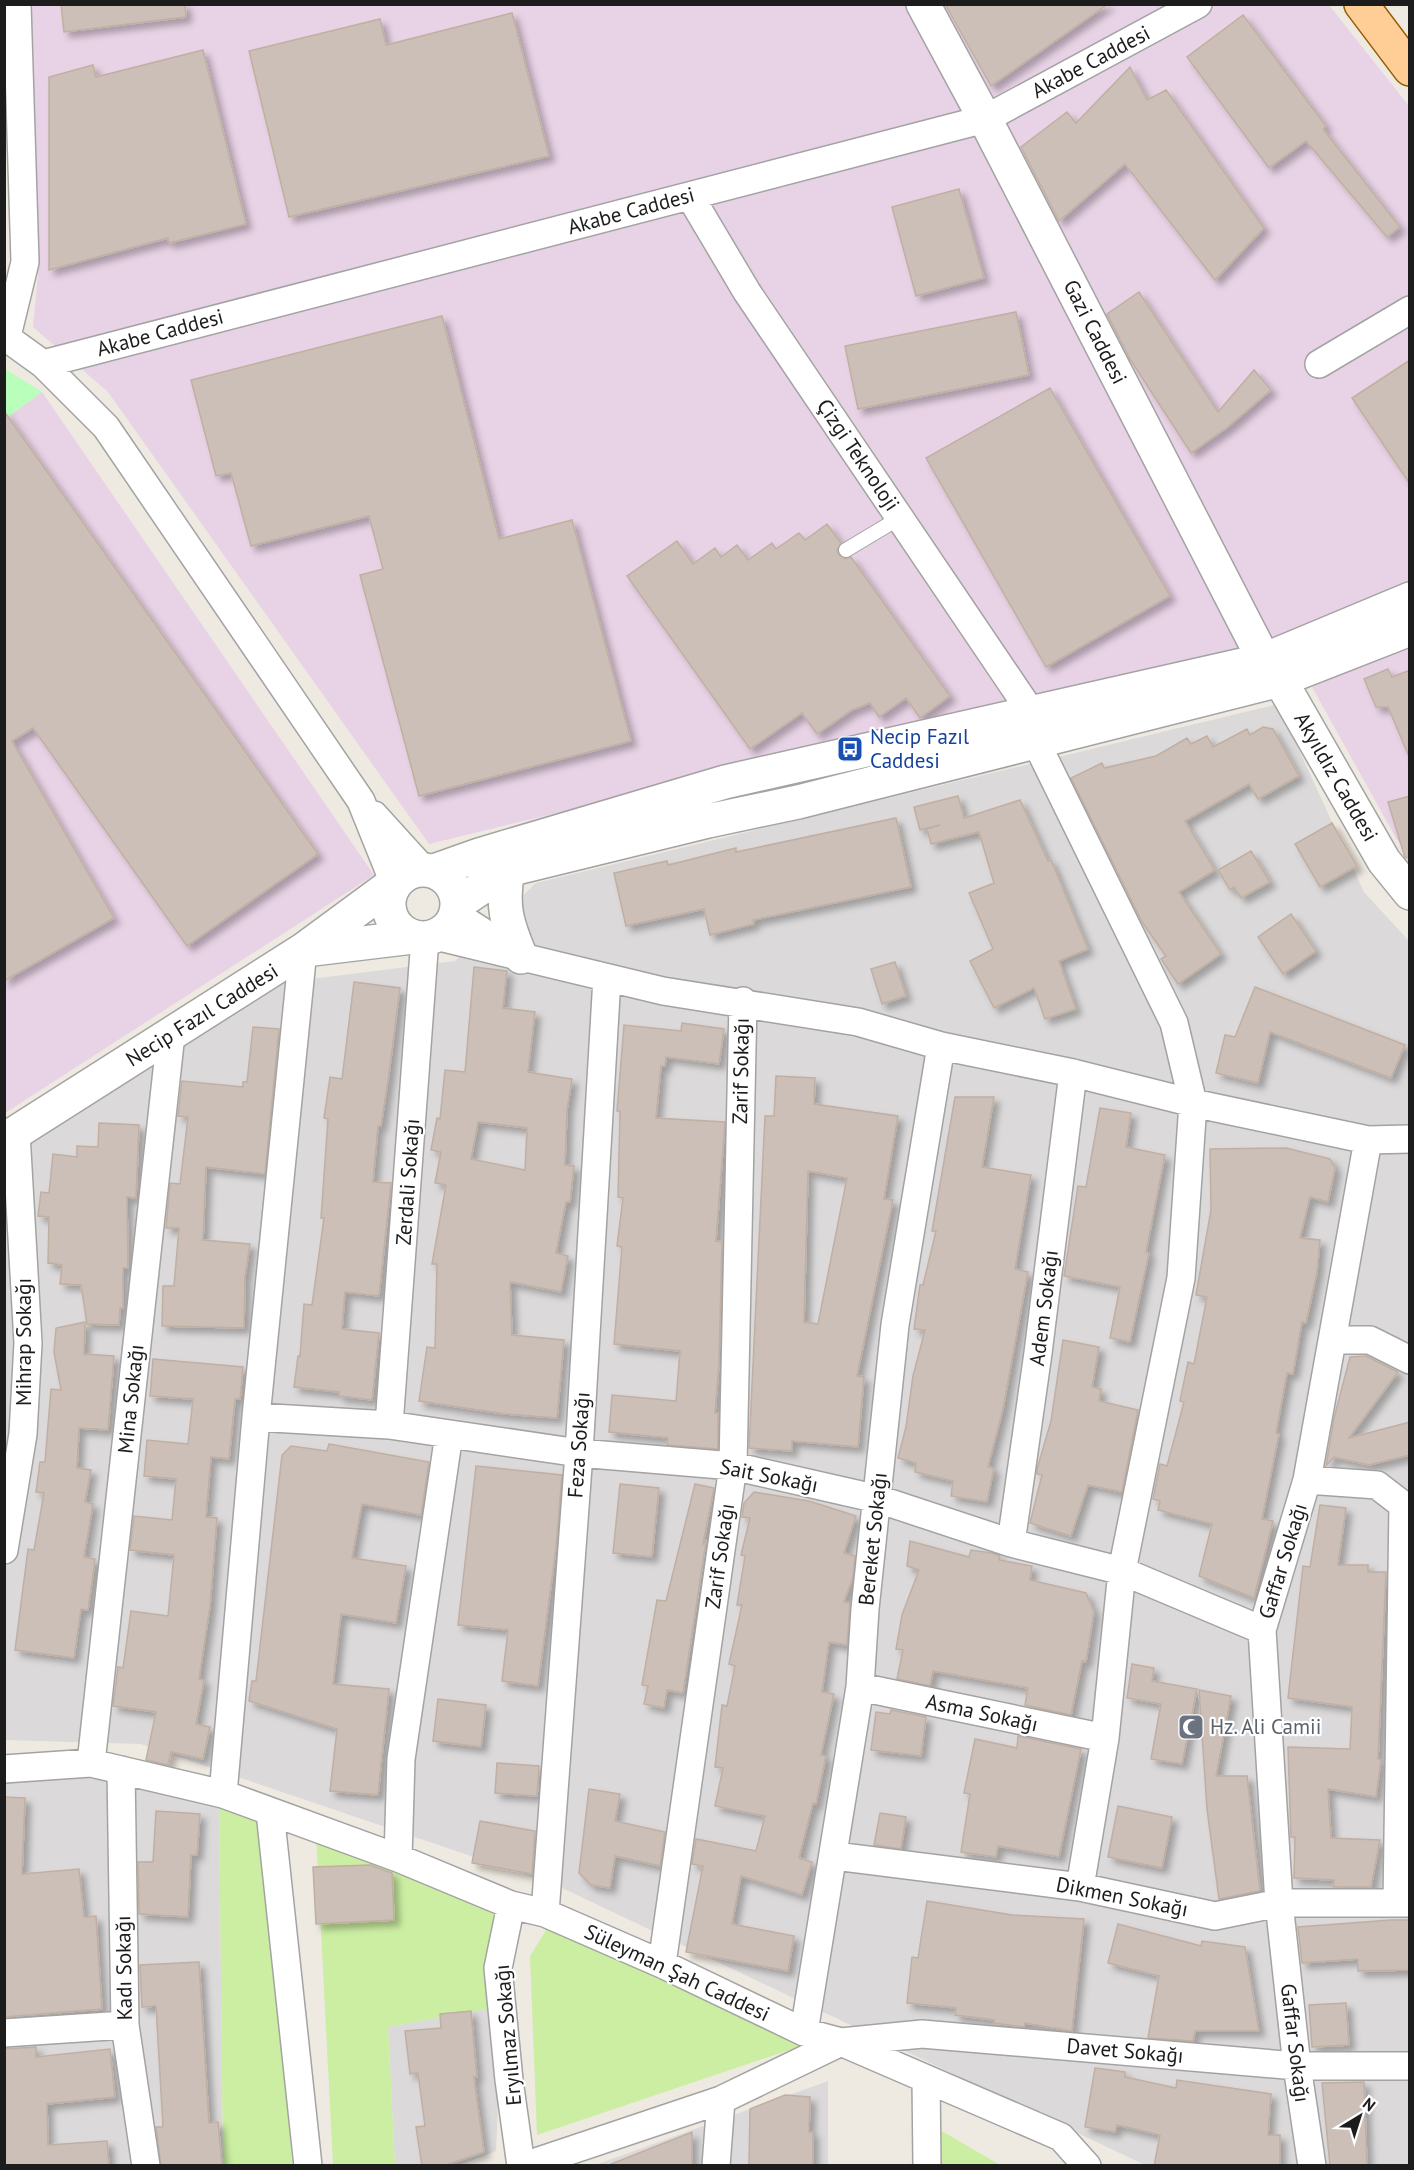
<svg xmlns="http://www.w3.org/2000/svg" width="1414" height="2170" viewBox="0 0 1414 2170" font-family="'PT Sans',sans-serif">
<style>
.residential{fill:#dbd9d9}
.industrial{fill:#e8d2e5}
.grass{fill:#cbeea2}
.park{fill:#b9febb}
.building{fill:#cbbfb7;stroke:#c1afa2;stroke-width:1.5;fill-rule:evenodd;filter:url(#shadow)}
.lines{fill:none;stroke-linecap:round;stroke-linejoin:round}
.service-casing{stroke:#a3a3a3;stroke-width:16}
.minor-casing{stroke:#a3a3a3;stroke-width:30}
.tertiary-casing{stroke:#a3a3a3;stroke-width:36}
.primary-casing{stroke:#955c00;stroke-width:36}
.service{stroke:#fff;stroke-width:14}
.minor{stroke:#fff;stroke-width:27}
.tertiary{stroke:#fff;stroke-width:33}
.primary{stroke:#ffcd96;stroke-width:33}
.labels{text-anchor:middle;stroke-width:4.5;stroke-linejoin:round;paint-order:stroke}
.street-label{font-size:21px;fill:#1c1c1c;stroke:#fff}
.transit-label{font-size:21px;fill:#164399;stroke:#fff;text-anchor:start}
.worship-label{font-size:21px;fill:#5b616d;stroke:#fff;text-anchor:start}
</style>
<defs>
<filter id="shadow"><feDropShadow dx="5.5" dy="5.5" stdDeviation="3" flood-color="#0004"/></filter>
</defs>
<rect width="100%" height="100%" fill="#efeae1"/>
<!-- residential -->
<path class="residential" d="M 1278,704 L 1364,892 L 1409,941 L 1409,2165 L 1145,2165 L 556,1885 L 141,1744 L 5,1740 L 5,1156 L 279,983 L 455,961 L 536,883 Z
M 145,1770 L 219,1799 L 223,2165 L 5,2165 L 4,1773 Z
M 502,2006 L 496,2151 L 460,2165 L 395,2165 L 388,2027 Z
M 828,2081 L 828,2165 L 595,2165 Z"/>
<!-- industrial -->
<path class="industrial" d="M 31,5 L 1329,5 L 1409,106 L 1409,582 L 1283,637 L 429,844 L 108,392 L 33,327 L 38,275 Z
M 42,392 L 374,875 L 5,1113 L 5,419 Z
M 1409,647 L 1409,856 L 1396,838 L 1312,687 Z"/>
<!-- grass -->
<path class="grass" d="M 219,1799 L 269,1824 L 292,2165 L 223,2165 Z
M 316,1834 L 511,1908 L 502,2006 L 388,2027 L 395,2165 L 333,2165 Z
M 551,1922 L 807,2044 L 537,2135 L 530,1956 Z
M 935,2127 L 1000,2165 L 936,2165 Z"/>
<!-- park -->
<path class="park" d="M 4,368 L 42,392 L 5,419 L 4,419 Z"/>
<!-- building -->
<path class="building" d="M 61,4 L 185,4 L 186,17 L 64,32 Z
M 945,4 L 1108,4 L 991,86 Z
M 512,13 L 549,156 L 289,217 L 249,51 L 380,19 L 386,45 Z
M 1243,15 L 1326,126 L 1323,129 L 1400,227 L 1387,237 L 1306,141 L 1269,168 L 1187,57 Z
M 203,50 L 246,224 L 169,243 L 168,238 L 49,270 L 49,77 L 93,65 L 96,77 Z
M 1130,67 L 1147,100 L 1166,90 L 1264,228 L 1215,280 L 1125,164 L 1059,221 L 1021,147 L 1067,112 L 1076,123 Z
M 959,189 L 984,278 L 916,296 L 892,207 Z
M 1139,292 L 1218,412 L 1254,370 L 1271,390 L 1228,427 L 1191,453 L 1130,359 L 1107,314 Z
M 1016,312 L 1029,375 L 858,409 L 845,346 Z
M 442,316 L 499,539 L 572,520 L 631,741 L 419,796 L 360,575 L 383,569 L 369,516 L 251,546 L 231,473 L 216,476 L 191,380 Z
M 1410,360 L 1410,484 L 1352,398 Z
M 1050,388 L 1170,596 L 1046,667 L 926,458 Z
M 4,411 L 318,854 L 187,946 L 33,728 L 12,741 L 114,918 L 4,981 Z
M 827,524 L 841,543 L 837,550 L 839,555 L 846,559 L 851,557 L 950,696 L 920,718 L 906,698 L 879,717 L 870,703 L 852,710 L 817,734 L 802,713 L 750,749 L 627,576 L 677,541 L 693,564 L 715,548 L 721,557 L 737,545 L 748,560 L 772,543 L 776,549 L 799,533 L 805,540 Z
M 1388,669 L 1392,677 L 1410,670 L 1410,759 L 1388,707 L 1376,707 L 1364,679 Z
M 1263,727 L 1273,729 L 1299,776 L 1258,799 L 1249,784 L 1185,821 L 1215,870 L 1179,892 L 1221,954 L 1178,984 L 1161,959 L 1166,956 L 1142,922 L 1071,778 L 1102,763 L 1104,768 L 1156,756 L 1187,738 L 1191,744 L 1207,736 L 1213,747 L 1247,729 L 1250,735 Z
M 958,796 L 964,818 L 1020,800 L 1048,861 L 1051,860 L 1088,949 L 1059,961 L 1076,1009 L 1045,1019 L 1034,988 L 994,1008 L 970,961 L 993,949 L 969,893 L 994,883 L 979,832 L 931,844 L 927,829 L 940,825 L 920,830 L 914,807 Z
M 1410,796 L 1410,857 L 1405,858 L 1388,802 Z
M 896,818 L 911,887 L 753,920 L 754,924 L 710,935 L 704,909 L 626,926 L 614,873 L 667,861 L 668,865 L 736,848 L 736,852 Z
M 1332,823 L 1357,866 L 1320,887 L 1295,844 Z
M 1251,851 L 1270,882 L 1241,898 L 1234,887 L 1230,890 L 1218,870 Z
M 1291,914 L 1316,951 L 1283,974 L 1258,937 Z
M 895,962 L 906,996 L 882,1004 L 871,969 Z
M 474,967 L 507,971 L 503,1008 L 535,1012 L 528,1072 L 572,1079 L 567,1110 L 565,1165 L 574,1166 L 570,1202 L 566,1202 L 556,1253 L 568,1256 L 561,1292 L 510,1282 L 512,1335 L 564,1340 L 557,1418 L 505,1414 L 419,1401 L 427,1347 L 435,1348 L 437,1264 L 432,1264 L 446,1185 L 435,1183 L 441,1152 L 431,1150 L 437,1118 L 440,1119 L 445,1070 L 465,1072 ZM 478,1122 L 527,1128 L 525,1170 L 471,1159 Z
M 354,982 L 400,988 L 389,1074 L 381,1126 L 378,1126 L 373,1182 L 391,1183 L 379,1296 L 345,1292 L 342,1329 L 379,1333 L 372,1400 L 339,1396 L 339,1392 L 294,1387 L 298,1356 L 300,1356 L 304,1304 L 312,1305 L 324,1218 L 321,1218 L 328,1119 L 324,1118 L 330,1077 L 342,1079 Z
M 1255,987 L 1405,1045 L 1391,1078 L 1270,1032 L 1258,1083 L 1216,1073 L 1225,1035 L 1235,1037 Z
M 682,1023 L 724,1029 L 719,1064 L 666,1057 L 665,1066 L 661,1066 L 656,1118 L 725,1122 L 716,1241 L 722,1242 L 719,1364 L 715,1413 L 718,1413 L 718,1449 L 667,1445 L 668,1438 L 609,1432 L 612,1395 L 676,1401 L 680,1351 L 614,1344 L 622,1247 L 617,1246 L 623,1198 L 618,1197 L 620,1111 L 617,1111 L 624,1025 L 681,1031 Z
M 253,1027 L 279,1029 L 265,1174 L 206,1167 L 203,1240 L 250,1244 L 245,1277 L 244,1328 L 162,1326 L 163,1286 L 174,1286 L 179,1228 L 166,1228 L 170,1183 L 180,1184 L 188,1117 L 178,1116 L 182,1081 L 243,1087 L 243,1082 L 247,1082 Z
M 776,1076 L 815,1078 L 814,1104 L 898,1116 L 884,1199 L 893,1200 L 857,1376 L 864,1377 L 858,1447 L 792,1441 L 792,1451 L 749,1448 L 765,1116 L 774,1116 ZM 808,1171 L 847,1178 L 818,1324 L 804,1322 Z
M 955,1097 L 994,1097 L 982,1167 L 1031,1175 L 1015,1269 L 1028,1272 L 1003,1409 L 988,1467 L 994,1468 L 987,1502 L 951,1496 L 953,1481 L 915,1472 L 916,1463 L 898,1458 L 906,1427 L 913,1376 L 925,1330 L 914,1329 L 920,1285 L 923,1285 L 936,1231 L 932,1231 Z
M 1100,1108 L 1131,1113 L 1126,1147 L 1165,1155 L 1146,1252 L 1149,1253 L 1130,1342 L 1110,1338 L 1120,1287 L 1064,1276 L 1078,1186 L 1086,1187 Z
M 99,1123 L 139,1125 L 136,1198 L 127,1197 L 128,1268 L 123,1268 L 123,1308 L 120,1308 L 119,1325 L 87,1324 L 81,1285 L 60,1284 L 62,1265 L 48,1263 L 49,1217 L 38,1216 L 41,1192 L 49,1193 L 53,1154 L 77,1157 L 77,1146 L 98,1147 Z
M 1286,1148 L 1330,1159 L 1335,1168 L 1328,1202 L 1310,1197 L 1300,1238 L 1320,1240 L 1317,1272 L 1306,1323 L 1302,1322 L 1293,1374 L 1287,1373 L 1276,1433 L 1279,1434 L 1262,1519 L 1273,1521 L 1254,1598 L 1199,1576 L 1212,1524 L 1158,1510 L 1160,1501 L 1153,1499 L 1160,1464 L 1167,1466 L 1184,1402 L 1180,1401 L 1188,1362 L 1194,1364 L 1207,1297 L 1196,1295 L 1211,1210 L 1210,1149 Z
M 85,1322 L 84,1354 L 114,1356 L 108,1430 L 79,1428 L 77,1468 L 91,1470 L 85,1502 L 93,1504 L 84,1557 L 95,1559 L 88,1610 L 81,1609 L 74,1658 L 15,1650 L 28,1549 L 34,1550 L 44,1493 L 36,1492 L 40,1462 L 45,1462 L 51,1389 L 61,1390 L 54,1352 L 56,1328 Z
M 1063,1340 L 1099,1347 L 1092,1387 L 1101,1389 L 1099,1401 L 1138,1410 L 1122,1492 L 1088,1485 L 1071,1536 L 1030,1523 L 1042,1475 L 1037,1474 L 1037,1469 L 1051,1421 Z
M 1366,1356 L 1398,1372 L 1349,1438 L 1410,1422 L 1410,1455 L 1369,1465 L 1334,1457 L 1326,1466 L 1334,1418 L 1350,1357 Z
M 153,1359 L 243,1367 L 240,1399 L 235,1399 L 229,1459 L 211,1457 L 206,1517 L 217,1518 L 210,1606 L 199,1679 L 204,1680 L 196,1724 L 210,1727 L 203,1759 L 171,1752 L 168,1765 L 146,1760 L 156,1712 L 113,1706 L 118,1667 L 123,1668 L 131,1611 L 168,1616 L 174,1555 L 130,1550 L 134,1516 L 172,1520 L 176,1479 L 144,1476 L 147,1440 L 188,1444 L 193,1399 L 150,1396 Z
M 329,1444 L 429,1462 L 421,1515 L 362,1504 L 352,1558 L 406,1566 L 396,1623 L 341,1614 L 333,1684 L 389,1689 L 378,1795 L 330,1791 L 337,1729 L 249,1701 L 252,1681 L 256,1681 L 282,1455 L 291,1446 L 327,1451 Z
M 476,1466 L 562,1475 L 556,1547 L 538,1686 L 502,1681 L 508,1630 L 458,1625 Z
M 620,1484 L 659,1488 L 652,1557 L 613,1553 Z
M 695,1484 L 714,1488 L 703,1544 L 706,1541 L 683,1693 L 667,1690 L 664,1708 L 644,1704 L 648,1686 L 642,1685 L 657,1600 L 666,1601 Z
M 754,1492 L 809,1501 L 856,1516 L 844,1553 L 855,1556 L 853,1577 L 844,1602 L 850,1603 L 847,1645 L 829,1642 L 822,1692 L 834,1694 L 821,1755 L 826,1756 L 816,1804 L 813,1803 L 799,1858 L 812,1862 L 802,1895 L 741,1876 L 732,1924 L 794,1936 L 788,1971 L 686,1952 L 703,1866 L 692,1864 L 696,1839 L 756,1851 L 765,1816 L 715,1806 L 723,1768 L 715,1767 L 722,1705 L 727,1706 L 735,1666 L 729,1664 L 742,1605 L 737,1605 L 745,1556 L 741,1555 L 750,1518 L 742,1517 L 744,1503 Z
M 1320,1505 L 1346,1508 L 1338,1565 L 1368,1565 L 1368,1572 L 1386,1572 L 1378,1759 L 1381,1760 L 1376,1797 L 1328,1789 L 1331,1838 L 1380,1840 L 1371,1887 L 1333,1887 L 1334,1880 L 1294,1878 L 1295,1837 L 1291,1837 L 1288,1747 L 1350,1749 L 1352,1707 L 1288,1698 L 1303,1566 L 1310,1567 Z
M 910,1541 L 969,1557 L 971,1550 L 992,1553 L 1000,1556 L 999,1560 L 1032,1566 L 1030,1580 L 1086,1593 L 1094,1612 L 1086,1662 L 1082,1661 L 1071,1715 L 1025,1705 L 1028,1688 L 933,1671 L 930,1686 L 897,1679 L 903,1650 L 896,1649 L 902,1615 L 919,1570 L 907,1566 Z
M 1132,1664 L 1154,1668 L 1152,1681 L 1197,1689 L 1182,1764 L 1151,1759 L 1161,1704 L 1127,1698 Z
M 1199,1690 L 1231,1696 L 1216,1776 L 1247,1776 L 1260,1891 L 1219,1899 L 1207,1809 Z
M 438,1699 L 486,1705 L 481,1747 L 433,1741 Z
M 891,1710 L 926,1717 L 921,1756 L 871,1750 L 876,1712 L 890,1714 Z
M 1018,1736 L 1081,1749 L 1059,1857 L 998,1846 L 996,1857 L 961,1852 L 970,1794 L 964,1793 L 975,1739 L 1017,1748 Z
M 497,1763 L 539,1766 L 537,1796 L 495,1793 Z
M 589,1789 L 620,1794 L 615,1821 L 665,1832 L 660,1866 L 615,1856 L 610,1888 L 591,1885 L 579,1873 Z
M 4,1797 L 25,1798 L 22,1874 L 79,1869 L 84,1917 L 96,1916 L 102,2009 L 4,2017 Z
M 1118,1806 L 1172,1817 L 1162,1868 L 1108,1857 Z
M 156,1811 L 200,1814 L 197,1855 L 191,1855 L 188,1917 L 139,1914 L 138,1862 L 153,1862 Z
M 880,1813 L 906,1817 L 901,1849 L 874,1845 Z
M 480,1821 L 535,1831 L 532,1874 L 472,1863 Z
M 370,1865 L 392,1873 L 394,1920 L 316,1924 L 313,1867 Z
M 927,1901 L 1012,1915 L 1084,1919 L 1072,2031 L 1025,2023 L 1024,2027 L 994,2023 L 994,2020 L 955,2015 L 956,2008 L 907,2003 L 912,1957 L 918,1958 Z
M 1391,1920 L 1410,1920 L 1410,1970 L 1358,1971 L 1358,1959 L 1302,1963 L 1298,1927 Z
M 1118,1924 L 1201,1946 L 1202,1941 L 1245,1947 L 1259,2031 L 1195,2031 L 1193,2041 L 1148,2038 L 1159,1976 L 1108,1963 Z
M 199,1962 L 209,2123 L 218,2122 L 222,2166 L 161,2166 L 156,2127 L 163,2127 L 156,2006 L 142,2007 L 140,1965 Z
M 1346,2003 L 1349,2045 L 1312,2047 L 1309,2005 Z
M 471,2011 L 477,2077 L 474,2077 L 484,2152 L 443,2166 L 422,2166 L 416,2127 L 425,2126 L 418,2073 L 410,2074 L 405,2031 L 441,2028 L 440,2014 Z
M 36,2047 L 36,2057 L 110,2049 L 115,2097 L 47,2104 L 48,2145 L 107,2141 L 109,2166 L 4,2166 L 4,2049 Z
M 1095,2068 L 1125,2072 L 1125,2077 L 1176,2088 L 1177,2080 L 1271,2094 L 1268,2135 L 1280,2135 L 1280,2166 L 1154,2166 L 1160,2135 L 1117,2125 L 1115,2132 L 1085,2127 Z
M 1364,2082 L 1367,2166 L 1330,2166 L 1322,2083 Z
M 785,2095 L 810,2097 L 809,2132 L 813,2132 L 813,2166 L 749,2166 L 750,2109 Z
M 692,2132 L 692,2166 L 611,2166 L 611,2164 Z"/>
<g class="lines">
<!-- service casing -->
<g class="service-casing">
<path id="service" d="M 846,550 L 901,517"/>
</g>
<!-- minor casing -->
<g class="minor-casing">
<path id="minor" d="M 690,196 L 747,292 L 1031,712 L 1036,742 L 1174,1023 L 1193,1103 L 1181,1278 L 1122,1571 L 1105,1738 L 1080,1887
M 4,336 L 43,364 L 106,427 L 361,801 L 394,883
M 7,336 L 25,262 L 17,4
M 43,364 L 985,119 L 1198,4
M 1319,364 L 1410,310
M 374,815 L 423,869
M 455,914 L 505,946
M 435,936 L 663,991 L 858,1022 L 941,1046 L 1073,1073 L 1193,1103 L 1368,1140 L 1410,1139
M 1334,1340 L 1370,1340 L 1410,1360
M 256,1417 L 389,1425 L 579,1453 L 733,1466 L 878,1499 L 1011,1543 L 1122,1571 L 1262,1630
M 389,1425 L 425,938
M 1307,1480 L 1377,1485 L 1403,1505 L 1397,1903
M 1011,1543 L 1038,1353 L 1073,1073
M 4,1550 L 23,1434 L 28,1343 L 16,1133
M 860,1687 L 1105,1738
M 91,1763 L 171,1034
M 4,1769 L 91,1763 L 223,1794 L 398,1858 L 511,1905 L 545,1913 L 662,1964 L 804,2032 L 841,2042 L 1061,2137 L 1087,2166
M 121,1770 L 125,2025 L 146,2166
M 223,1794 L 256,1417 L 303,950
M 270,1812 L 308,2166
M 835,1856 L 1080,1887 L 1215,1916 L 1279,1903 L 1410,1903
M 398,1858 L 401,1759 L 449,1434
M 511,1905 L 498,1968 L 509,2080 L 521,2166
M 545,1913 L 579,1453 L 607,978
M 662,1964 L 733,1466 L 743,1001
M 804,2032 L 860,1687 L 865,1609 L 895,1325 L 941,1046
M 4,2033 L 125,2025
M 926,2079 L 927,2166
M 524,2166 L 721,2100 L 841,2042 L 922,2034 L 1297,2066 L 1410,2066
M 716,2166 L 721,2100
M 1312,2166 L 1297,2066 L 1279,1903 L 1262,1630 L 1307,1480 L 1368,1140"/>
</g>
<!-- tertiary casing -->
<g class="tertiary-casing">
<path id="tertiary" d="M 923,4 L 985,119 L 1264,660 L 1280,680 L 1384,861 L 1410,893
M389 904a34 34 0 1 1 68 0a34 34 0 1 1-68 0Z
M 508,870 C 501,906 507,924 521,957
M 434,871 L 479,855 L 725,782 L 1264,660 L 1410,599
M 457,904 L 508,870 L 708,821 L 798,802 L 1280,680 L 1410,629
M 305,950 L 413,937
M 4,1140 L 303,950 L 394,883"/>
</g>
<!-- primary casing -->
<g class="primary-casing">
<path id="primary" d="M 1361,4 L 1410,69"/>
</g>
<!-- service -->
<use href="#service" class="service"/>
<!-- minor -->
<use href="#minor" class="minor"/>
<!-- tertiary -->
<use href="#tertiary" class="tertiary"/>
<!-- primary -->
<use href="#primary" class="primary"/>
</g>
<!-- icons -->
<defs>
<g id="bus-square" transform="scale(1.35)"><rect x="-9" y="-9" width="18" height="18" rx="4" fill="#1a4fb4" stroke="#fff"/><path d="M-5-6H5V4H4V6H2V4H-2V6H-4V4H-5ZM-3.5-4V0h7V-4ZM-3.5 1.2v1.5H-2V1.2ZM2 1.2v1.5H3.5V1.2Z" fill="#fff"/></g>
<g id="mosque-square" transform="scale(1.35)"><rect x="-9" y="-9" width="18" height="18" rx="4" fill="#6b7280" stroke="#fff"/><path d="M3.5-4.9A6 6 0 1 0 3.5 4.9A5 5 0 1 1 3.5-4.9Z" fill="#fff"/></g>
</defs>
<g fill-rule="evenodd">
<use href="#bus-square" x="850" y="749"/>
<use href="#mosque-square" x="1191" y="1727"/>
</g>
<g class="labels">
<!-- street labels -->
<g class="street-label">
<text transform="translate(1091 62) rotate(-28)" y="7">Akabe Caddesi</text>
<text transform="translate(631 211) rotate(-15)" y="7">Akabe Caddesi</text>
<text transform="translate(1095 332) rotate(63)" y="7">Gazi Caddesi</text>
<text transform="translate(160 333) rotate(-15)" y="7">Akabe Caddesi</text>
<text transform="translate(858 455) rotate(56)" y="7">Çizgi Teknoloji</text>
<text transform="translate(1336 777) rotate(60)" y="7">Akyıldız Caddesi</text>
<text transform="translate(202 1015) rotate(-32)" y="7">Necip Fazıl Caddesi</text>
<text transform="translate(741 1071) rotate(-89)" y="7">Zarif Sokağı</text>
<text transform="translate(408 1182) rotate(-86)" y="7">Zerdali Sokağı</text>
<text transform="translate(1044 1308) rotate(-83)" y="7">Adem Sokağı</text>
<text transform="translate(24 1342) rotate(-90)" y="7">Mihrap Sokağı</text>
<text transform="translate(131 1399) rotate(-84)" y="7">Mina Sokağı</text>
<text transform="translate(579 1445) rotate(-86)" y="7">Feza Sokağı</text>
<text transform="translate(769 1476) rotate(11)" y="7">Sait Sokağı</text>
<text transform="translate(873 1539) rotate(-84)" y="7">Bereket Sokağı</text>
<text transform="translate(720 1556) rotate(-82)" y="7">Zarif Sokağı</text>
<text transform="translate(1283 1561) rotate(-73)" y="7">Gaffar Sokağı</text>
<text transform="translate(982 1713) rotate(12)" y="7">Asma Sokağı</text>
<text transform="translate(1122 1897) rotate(11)" y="7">Dikmen Sokağı</text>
<text transform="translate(124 1968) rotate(-91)" y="7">Kadı Sokağı</text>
<text transform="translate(677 1973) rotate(25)" y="7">Süleyman Şah Caddesi</text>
<text transform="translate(508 2035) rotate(-95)" y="7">Eryılmaz Sokağı</text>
<text transform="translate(1295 2043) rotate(83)" y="7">Gaffar Sokağı</text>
<text transform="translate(1125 2051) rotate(5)" y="7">Davet Sokağı</text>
</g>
<!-- transit labels -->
<g class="transit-label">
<text x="870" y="744">Necip Fazıl<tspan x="870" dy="24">Caddesi</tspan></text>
</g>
<!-- worship labels -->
<g class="worship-label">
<text x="1210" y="1734">Hz. Ali Camii</text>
</g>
</g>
<!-- border -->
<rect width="1414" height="2170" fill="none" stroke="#1c1c1c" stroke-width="12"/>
<!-- north arrow -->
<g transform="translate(1360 2116) rotate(38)" stroke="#ffffff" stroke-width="4.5" paint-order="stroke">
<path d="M0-4.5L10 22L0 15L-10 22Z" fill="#1c1c1c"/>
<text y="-9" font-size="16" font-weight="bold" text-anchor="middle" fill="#1c1c1c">N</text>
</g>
</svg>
